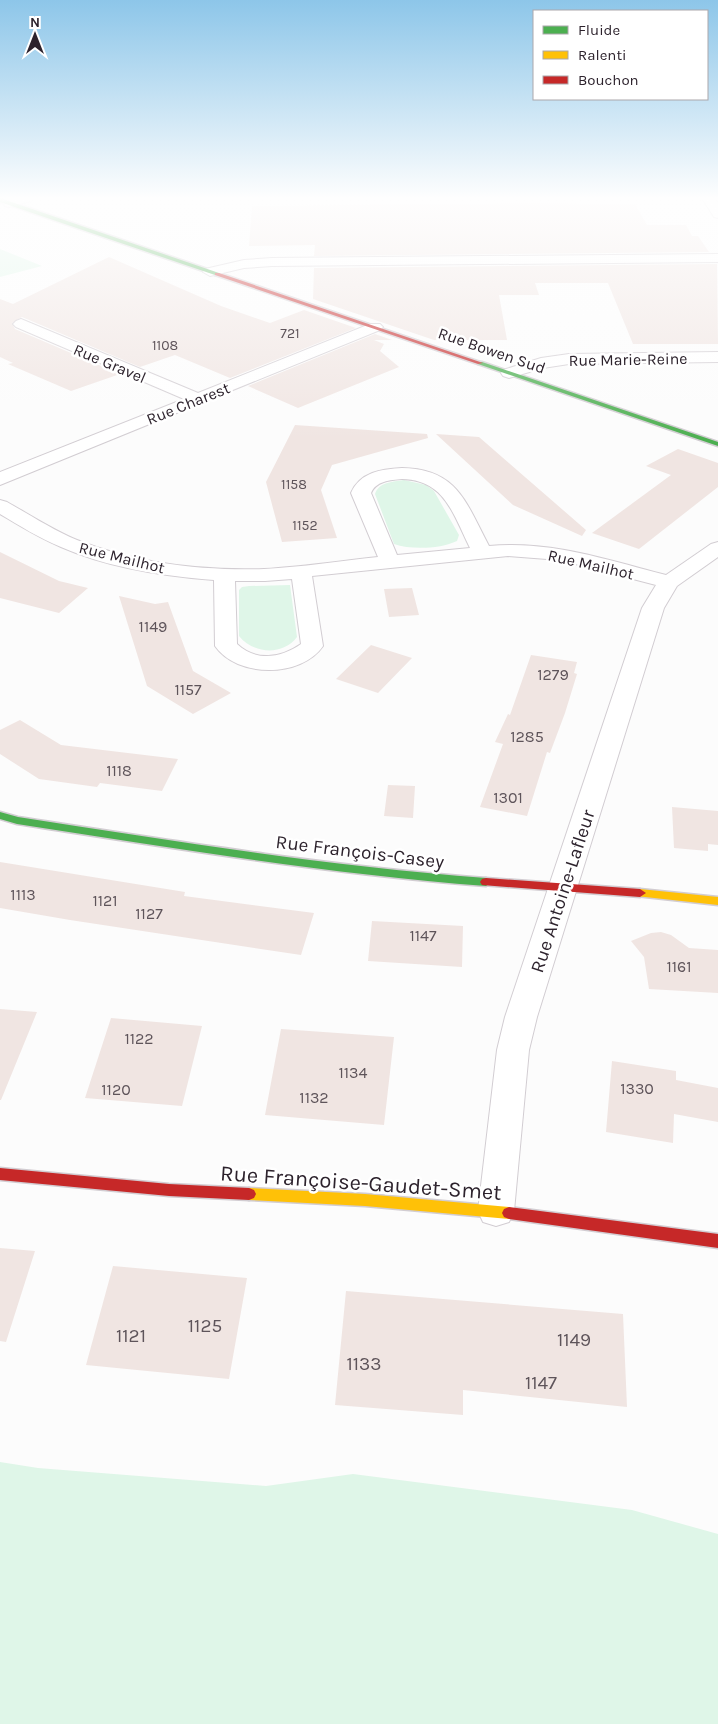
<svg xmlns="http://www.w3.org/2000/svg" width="718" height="1724" viewBox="0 0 718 1724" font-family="Karla,sans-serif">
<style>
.green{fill:#dff6e8}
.building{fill:#f0e5e2}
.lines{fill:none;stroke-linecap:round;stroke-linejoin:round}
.street-casing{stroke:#d2cdd2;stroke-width:2}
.fast-casing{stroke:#d2cdd2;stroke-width:3}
.slow-casing{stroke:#d2cdd2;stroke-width:3}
.jam-casing{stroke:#d2cdd2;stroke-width:3}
.street{fill:#fff;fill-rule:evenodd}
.fast{fill:#4caf50;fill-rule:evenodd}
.slow{fill:#ffc107;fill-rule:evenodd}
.jam{fill:#c62828;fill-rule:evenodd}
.labels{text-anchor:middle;stroke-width:5;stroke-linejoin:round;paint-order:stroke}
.far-number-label{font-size:14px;fill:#5e545a}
.far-street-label{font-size:16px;fill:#2d232d;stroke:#fff}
.number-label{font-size:16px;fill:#5e545a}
.street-label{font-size:19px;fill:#2d232d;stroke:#fff}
.near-number-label{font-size:19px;fill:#5e545a}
.near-street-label{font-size:22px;fill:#2d232d;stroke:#fff}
</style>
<rect width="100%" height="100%" fill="#fcfcfc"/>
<!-- green -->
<path class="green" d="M 0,249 L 42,266 L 0,277 Z
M 404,480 L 426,485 L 434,491 L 459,535 L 457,541 C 440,549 411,550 394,544 L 375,494 C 379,482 392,482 404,480 Z
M 290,585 L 297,637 C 283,656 253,654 239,636 L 239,590 L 242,587 L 249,586 Z
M 0,1462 L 38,1468 L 266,1486 L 353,1474 L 632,1510 L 718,1534 L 718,1724 L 0,1724 Z"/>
<!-- building -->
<path class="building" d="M 536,203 L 635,204 L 647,225 L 686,225 L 692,236 L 698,236 L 709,252 L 314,256 L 315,245 L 249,246 L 252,206 Z
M 109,257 L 221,306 L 270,323 L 304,310 L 356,328 L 230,378 L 175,355 L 140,367 L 22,317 L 12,323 L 15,329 L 120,374 L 71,391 L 8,364 L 13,363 L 0,357 L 0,299 L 13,304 Z
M 717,264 L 718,344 L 633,344 L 608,283 L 535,283 L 539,295 L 499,295 L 507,340 L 434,340 L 313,299 L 314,268 Z
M 375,334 L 392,340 L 374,340 L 384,344 L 380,351 L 399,367 L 298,408 L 248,386 Z
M 295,425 L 427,434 L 428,438 L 332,465 L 321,490 L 337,538 L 282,542 L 266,482 Z
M 436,434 L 479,437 L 586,530 L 582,536 L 513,505 Z
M 678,449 L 718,463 L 718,487 L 639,549 L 592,533 L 671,475 L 646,466 Z
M 0,552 L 59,581 L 88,588 L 59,613 L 0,598 Z
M 412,588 L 419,615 L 389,617 L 384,589 Z
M 119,596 L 155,604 L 168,602 L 193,671 L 231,693 L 193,714 L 147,686 Z
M 371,645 L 412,658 L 378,693 L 336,679 Z
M 531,655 L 577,662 L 574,673 L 577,674 L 565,713 L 550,753 L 547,752 L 527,816 L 480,807 L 503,744 L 495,742 L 508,714 L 510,715 Z
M 20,720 L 61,745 L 178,759 L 162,791 L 100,783 L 97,787 L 39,779 L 0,754 L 0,730 Z
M 388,785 L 415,786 L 413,818 L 384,816 Z
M 672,807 L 718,811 L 718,845 L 708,844 L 708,851 L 674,848 Z
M 0,862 L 185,892 L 184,896 L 314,913 L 301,955 L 70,920 L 0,908 Z
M 372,921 L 463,926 L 462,967 L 368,961 Z
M 661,932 L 671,935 L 689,948 L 718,950 L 718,993 L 649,989 L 644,957 L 631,941 L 651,933 Z
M 0,1009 L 37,1012 L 1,1100 L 0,1100 Z
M 111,1018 L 202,1026 L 182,1106 L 85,1098 Z
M 281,1029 L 394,1037 L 384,1125 L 265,1115 Z
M 612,1061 L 676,1071 L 676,1080 L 718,1088 L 718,1122 L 674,1114 L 673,1143 L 606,1132 Z
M 0,1248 L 35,1251 L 6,1342 L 0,1341 Z
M 113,1266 L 247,1278 L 229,1379 L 86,1365 Z
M 346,1291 L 623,1314 L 627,1407 L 463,1390 L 463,1415 L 335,1405 Z"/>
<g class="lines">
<!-- street casing -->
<g class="street-casing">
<path id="street" d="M 12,198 L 33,198 L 31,201 L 9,207 L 5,206 L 3,203 L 5,200 Z
M 702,198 L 714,198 L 718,204 L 718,218 L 714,217 Z
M 718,254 L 718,262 L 272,266 L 244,268 L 210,276 L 203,272 L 205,269 L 244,260 L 272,258 Z
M 21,319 L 198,393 L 370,324 L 380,324 L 383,327 L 380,330 L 0,485 L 0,472 L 184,399 L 16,327 L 13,324 L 16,321 Z
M 718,352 L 718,362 L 569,364 L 543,368 L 509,378 L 503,376 L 501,373 L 503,370 L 541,358 L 569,354 Z
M 402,468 C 458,469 466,503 489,546 C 549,540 608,560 666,575 L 711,544 L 718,542 L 718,557 L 677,586 L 664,608 L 537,1017 L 529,1050 L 514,1211 L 509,1222 L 496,1226 L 483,1222 L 478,1211 L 497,1050 L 505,1017 L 642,608 L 656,585 L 560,560 L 508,556 L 312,576 L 323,646 C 301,678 237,678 215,646 L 214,580 C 162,576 109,568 61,547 C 39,538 20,526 0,514 L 0,500 L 7,502 C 30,515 53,530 77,540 C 135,563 202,571 264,569 C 302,567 340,561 378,557 L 351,493 C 360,472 382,469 402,468 ZM 402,479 C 445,480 453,514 470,548 L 397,555 L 371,493 C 376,481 390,480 402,479 ZM 292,579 L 301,644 C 281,658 256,662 237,644 L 235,581 L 265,581 Z"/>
</g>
<!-- fast casing -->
<g class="fast-casing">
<path id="fast" d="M 0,198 L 219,273 L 220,274 L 215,275 L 0,202 Z
M 478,362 L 482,362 L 718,442 L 718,446 L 478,364 Z
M 0,812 L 18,817 C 173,841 329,866 486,878 L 492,882 L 486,886 C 328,874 173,848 17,824 L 0,819 Z"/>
</g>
<!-- slow casing -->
<g class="slow-casing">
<path id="slow" d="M 640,889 L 718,897 L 718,905 L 636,896 L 634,893 L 636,890 Z
M 249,1188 L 365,1194 L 509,1207 L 514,1209 L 516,1213 L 514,1217 L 509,1219 L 365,1206 L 249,1200 L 244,1198 L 242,1194 L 244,1190 Z"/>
</g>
<!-- jam casing -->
<g class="jam-casing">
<path id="jam" d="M 215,273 L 219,273 L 483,363 L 478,364 L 215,275 Z
M 486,878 L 640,889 L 646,893 L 640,897 L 482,885 L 480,882 L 482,879 Z
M 0,1168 L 169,1184 L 249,1188 L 254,1190 L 256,1194 L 254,1198 L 249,1200 L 169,1196 L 0,1180 Z
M 509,1207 L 718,1234 L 718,1248 L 509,1219 L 504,1217 L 502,1213 L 504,1209 Z"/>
</g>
<!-- street -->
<use href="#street" class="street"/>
<!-- fast -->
<use href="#fast" class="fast"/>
<!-- slow -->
<use href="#slow" class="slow"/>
<!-- jam -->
<use href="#jam" class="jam"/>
</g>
<!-- sky -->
<linearGradient id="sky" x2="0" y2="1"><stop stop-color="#8dc6e9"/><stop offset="0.45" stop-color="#fefefe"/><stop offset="1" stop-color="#fefefe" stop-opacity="0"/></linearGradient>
<rect width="718" height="440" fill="url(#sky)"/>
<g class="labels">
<!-- far-number labels -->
<g class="far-number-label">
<text x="290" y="338">721</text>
<text x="165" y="350">1108</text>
<text x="294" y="489">1158</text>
<text x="305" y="530">1152</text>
</g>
<!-- far-street labels -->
<g class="far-street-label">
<text transform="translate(492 350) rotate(19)" y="6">Rue Bowen Sud</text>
<text transform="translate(628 359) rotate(-1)" y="6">Rue Marie-Reine</text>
<text transform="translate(110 363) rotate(23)" y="6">Rue Gravel</text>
<text transform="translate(188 403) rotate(-22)" y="6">Rue Charest</text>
<text transform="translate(122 557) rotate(14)" y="6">Rue Mailhot</text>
<text transform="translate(591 564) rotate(13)" y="6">Rue Mailhot</text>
</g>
<!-- number labels -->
<g class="number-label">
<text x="153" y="632">1149</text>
<text x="553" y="680">1279</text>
<text x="188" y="695">1157</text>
<text x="527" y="742">1285</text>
<text x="119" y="776">1118</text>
<text x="508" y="803">1301</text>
<text x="23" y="900">1113</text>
<text x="105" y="906">1121</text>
<text x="149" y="919">1127</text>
<text x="423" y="941">1147</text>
<text x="679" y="972">1161</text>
<text x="139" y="1044">1122</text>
<text x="353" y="1078">1134</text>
<text x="637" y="1094">1330</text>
<text x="116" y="1095">1120</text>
<text x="314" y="1103">1132</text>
</g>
<!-- street labels -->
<g class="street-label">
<text transform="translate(360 851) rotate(7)" y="7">Rue François-Casey</text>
<text transform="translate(562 891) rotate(-72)" y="7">Rue Antoine-Lafleur</text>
</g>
<!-- near-number labels -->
<g class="near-number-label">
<text x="205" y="1332">1125</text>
<text x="131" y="1342">1121</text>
<text x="574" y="1346">1149</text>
<text x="364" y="1370">1133</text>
<text x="541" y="1389">1147</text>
</g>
<!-- near-street labels -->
<g class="near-street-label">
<text transform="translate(361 1182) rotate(4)" y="8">Rue Françoise-Gaudet-Smet</text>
</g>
</g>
<!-- legend -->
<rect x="533" y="10" width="175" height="90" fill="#ffffff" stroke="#aba7ab"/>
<rect x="543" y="26" width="25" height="8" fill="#4caf50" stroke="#aba7ab"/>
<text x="578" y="35" font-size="15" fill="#2d232d">Fluide</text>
<rect x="543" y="51" width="25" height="8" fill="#ffc107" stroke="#aba7ab"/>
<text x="578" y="60" font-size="15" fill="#2d232d">Ralenti</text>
<rect x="543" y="76" width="25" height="8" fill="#c62828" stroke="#aba7ab"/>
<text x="578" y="85" font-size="15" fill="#2d232d">Bouchon</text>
<!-- north arrow -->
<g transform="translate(35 35)" stroke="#ffffff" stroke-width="4" paint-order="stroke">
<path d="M0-4L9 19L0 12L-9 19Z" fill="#2d232d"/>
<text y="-8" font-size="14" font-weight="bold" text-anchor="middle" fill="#2d232d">N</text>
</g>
</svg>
